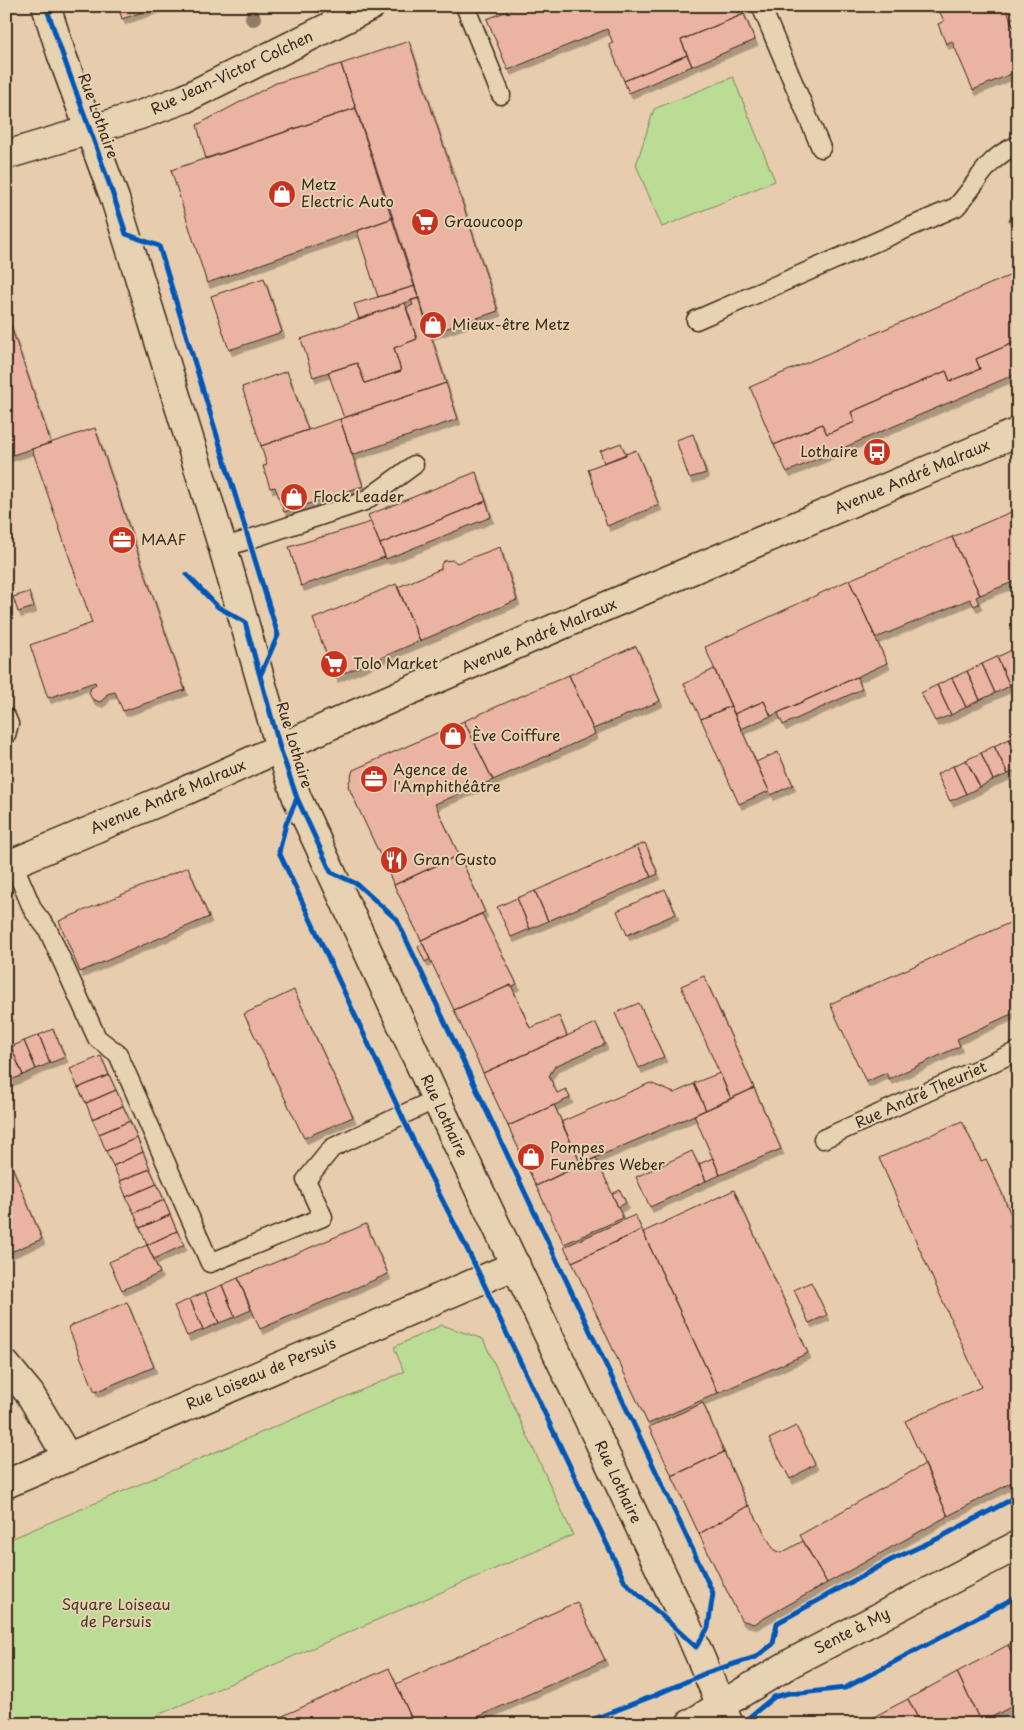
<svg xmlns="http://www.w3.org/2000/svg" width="1024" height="1730" viewBox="0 0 1024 1730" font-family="'Playpen Sans',sans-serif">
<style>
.green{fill:#bbdc95;stroke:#7b835a}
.building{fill:#ebb3a2;stroke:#3b2a1e;filter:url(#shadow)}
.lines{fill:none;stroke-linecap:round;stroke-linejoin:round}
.lane-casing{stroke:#3b2a1e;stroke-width:21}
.street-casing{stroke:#3b2a1e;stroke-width:31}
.secondary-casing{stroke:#3b2a1e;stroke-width:31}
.lane{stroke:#e7d2b1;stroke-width:18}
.street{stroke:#e7d2b1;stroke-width:28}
.secondary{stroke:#e7d2b1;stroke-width:28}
.cycleway-casing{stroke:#e7d2b1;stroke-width:8}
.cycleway{stroke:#0057b8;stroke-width:5}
.tree{fill:#907d65}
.labels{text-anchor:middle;stroke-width:4;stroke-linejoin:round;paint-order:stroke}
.street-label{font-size:15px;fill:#3b2a1e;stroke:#e7d2b1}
.poi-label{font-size:15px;fill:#3b2a1e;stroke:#e7d2b1;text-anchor:start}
.park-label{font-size:15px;fill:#483c2a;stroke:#e7d2b1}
</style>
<defs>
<filter id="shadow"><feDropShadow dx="3" dy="5.5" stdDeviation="0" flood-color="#0004"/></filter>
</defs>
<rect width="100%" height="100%" fill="#e8ccae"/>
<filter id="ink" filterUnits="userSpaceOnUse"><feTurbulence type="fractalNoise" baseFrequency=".02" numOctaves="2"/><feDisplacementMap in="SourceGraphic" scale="10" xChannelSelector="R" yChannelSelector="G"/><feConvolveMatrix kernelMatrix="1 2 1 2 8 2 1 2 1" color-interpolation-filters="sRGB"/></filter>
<g filter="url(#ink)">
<!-- green -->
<path class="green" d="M 733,77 L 775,181 L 662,227 L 636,165 L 654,109 Z
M 442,1325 L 483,1339 L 573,1535 L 137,1724 L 6,1724 L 6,1541 L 404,1372 L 394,1347 Z"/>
<!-- building -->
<path class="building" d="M 118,6 L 160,6 L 122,19 Z
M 520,6 L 741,6 L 744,14 L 681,40 L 687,55 L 624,81 L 609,44 L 613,43 L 607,29 L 508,70 L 487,19 Z
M 937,6 L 1005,6 L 1018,37 L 1018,71 L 973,90 L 952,41 L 946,44 L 938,24 L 944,21 Z
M 744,14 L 755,40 L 692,66 L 681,40 Z
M 1018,16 L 1018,35 L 1017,35 L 1010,19 Z
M 409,41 L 498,311 L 430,334 L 341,64 Z
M 687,55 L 692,66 L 629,93 L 624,81 Z
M 341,64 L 356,108 L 206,159 L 197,125 L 276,83 Z
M 356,108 L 393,218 L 207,283 L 171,170 Z
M 1018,216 L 1018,240 L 1009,220 Z
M 393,218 L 415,286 L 378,297 L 357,231 Z
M 1018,272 L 1018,341 L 976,359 L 980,369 L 950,381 L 946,371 L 851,412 L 855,422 L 827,434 L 822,424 L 774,445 L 750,387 Z
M 264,278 L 282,332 L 229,350 L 211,296 Z
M 415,286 L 419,298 L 359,319 L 354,304 Z
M 419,298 L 446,383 L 344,418 L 328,372 L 357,363 L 365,383 L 401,371 L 394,348 L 417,339 L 406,308 L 413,305 L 411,300 Z
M 405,303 L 417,339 L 394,348 L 401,371 L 365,383 L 357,363 L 313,377 L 301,339 Z
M 6,312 L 51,443 L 6,457 Z
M 1018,341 L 1018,373 L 787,472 L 774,445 L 822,424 L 827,434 L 855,422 L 851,412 L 946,371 L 950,381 L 980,369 L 976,359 Z
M 287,371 L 308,430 L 261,446 L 242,387 Z
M 446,383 L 458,419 L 352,455 L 340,419 Z
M 340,419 L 363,486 L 284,512 L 275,487 L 270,488 L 263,466 L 267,465 L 261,446 Z
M 95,428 L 185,690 L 123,711 L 115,692 L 107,694 L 105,698 L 100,702 L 92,699 L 89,693 L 91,688 L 96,685 L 95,682 L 48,698 L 30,645 L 92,623 L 32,449 Z
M 693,434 L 706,473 L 689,478 L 676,440 Z
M 621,443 L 626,455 L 604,463 L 600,451 Z
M 636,450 L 659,505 L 607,526 L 588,469 Z
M 476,472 L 486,501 L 380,544 L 368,515 Z
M 486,501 L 491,517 L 386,559 L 380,544 Z
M 1018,509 L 1018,580 L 980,595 L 952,537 Z
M 371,522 L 385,557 L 301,586 L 289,547 Z
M 952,537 L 980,595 L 976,597 L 979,604 L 974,606 L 970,599 L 876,638 L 849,580 Z
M 500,547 L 517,600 L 420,641 L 398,587 L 441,569 L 441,564 L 444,561 L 453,560 L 457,563 Z
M 849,580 L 887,663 L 771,716 L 764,701 L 734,714 L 705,647 Z
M 396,584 L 420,641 L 335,677 L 313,619 Z
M 29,592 L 34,607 L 18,612 L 13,597 Z
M 636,646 L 660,701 L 593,729 L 569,675 Z
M 1012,650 L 1018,660 L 1018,682 L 1010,686 L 997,657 Z
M 997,657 L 1010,686 L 995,693 L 982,664 Z
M 982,664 L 995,693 L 980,700 L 967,671 Z
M 714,669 L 731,706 L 701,719 L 684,684 Z
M 967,671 L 980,700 L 966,707 L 952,678 Z
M 569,675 L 595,734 L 493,780 L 464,721 Z
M 857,677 L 862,689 L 783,725 L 778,713 Z
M 952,678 L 966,707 L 951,715 L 937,685 Z
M 937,685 L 951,715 L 935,721 L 921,693 Z
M 764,701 L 771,716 L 741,729 L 734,714 Z
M 731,706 L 769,791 L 739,804 L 701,719 Z
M 464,721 L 493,780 L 435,804 L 459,855 L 394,885 L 348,786 L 353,770 Z
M 1018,735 L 1018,757 L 1009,739 Z
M 1009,739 L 1018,757 L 1018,769 L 1008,774 L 994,746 Z
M 994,746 L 1008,774 L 993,780 L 981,753 Z
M 778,752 L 793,785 L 771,795 L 756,762 Z
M 981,753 L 993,780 L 980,787 L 966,760 Z
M 966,760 L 980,787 L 966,794 L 953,766 Z
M 953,766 L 966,794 L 950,801 L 937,774 Z
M 645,843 L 658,874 L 651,877 L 637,846 Z
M 637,846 L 651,877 L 548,921 L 535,891 Z
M 459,855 L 485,912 L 421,940 L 394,885 Z
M 188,867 L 209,917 L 80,972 L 59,921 Z
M 665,889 L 676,914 L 627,935 L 617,911 Z
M 535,891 L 548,921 L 530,929 L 517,898 Z
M 517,898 L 530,929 L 511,937 L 497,907 Z
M 482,914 L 517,984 L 511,987 L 511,985 L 454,1010 L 421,940 Z
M 1018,919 L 1018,1011 L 957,1039 L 960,1046 L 889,1079 L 886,1073 L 866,1082 L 830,1004 Z
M 423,944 L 430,959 L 425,962 L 418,947 Z
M 704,976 L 754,1088 L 731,1099 L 681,986 Z
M 511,985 L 530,1028 L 559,1016 L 567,1036 L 483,1073 L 454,1010 Z
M 294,990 L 353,1117 L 304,1138 L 244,1014 Z
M 639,1003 L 664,1057 L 639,1068 L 615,1013 Z
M 596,1023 L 605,1044 L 555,1066 L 549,1076 L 557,1093 L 566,1089 L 570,1098 L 508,1126 L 483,1073 Z
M 53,1029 L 65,1057 L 50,1063 L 39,1035 Z
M 39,1035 L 50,1063 L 36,1069 L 24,1041 Z
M 24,1041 L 36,1069 L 23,1075 L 11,1047 Z
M 11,1047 L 23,1075 L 9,1081 L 6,1074 L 6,1049 Z
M 101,1056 L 109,1075 L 78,1088 L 70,1069 Z
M 720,1073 L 731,1099 L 706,1110 L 694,1083 Z
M 109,1075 L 116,1090 L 86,1103 L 78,1088 Z
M 650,1083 L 674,1093 L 694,1084 L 706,1110 L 581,1164 L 561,1122 Z
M 754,1088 L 781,1149 L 720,1175 L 694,1115 Z
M 116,1090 L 123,1106 L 92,1119 L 86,1103 Z
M 554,1105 L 581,1164 L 536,1186 L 508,1126 Z
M 123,1106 L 130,1121 L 99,1134 L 92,1119 Z
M 130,1121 L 137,1138 L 106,1151 L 99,1134 Z
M 962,1121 L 981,1161 L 986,1159 L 1001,1191 L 1014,1222 L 1009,1225 L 1018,1244 L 1018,1479 L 948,1516 L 905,1421 L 981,1387 L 879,1158 Z
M 137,1138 L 143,1152 L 113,1166 L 106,1151 Z
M 692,1151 L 706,1181 L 650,1207 L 636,1177 Z
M 6,1152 L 42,1239 L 6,1254 Z
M 143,1152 L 150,1169 L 120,1181 L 113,1166 Z
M 596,1158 L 623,1218 L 564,1244 L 536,1186 Z
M 713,1158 L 720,1175 L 706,1181 L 699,1164 Z
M 150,1169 L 157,1184 L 126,1197 L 120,1181 Z
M 157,1184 L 164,1200 L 134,1213 L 126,1197 Z
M 620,1190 L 626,1203 L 618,1207 L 612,1194 Z
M 734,1190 L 808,1353 L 718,1393 L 643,1232 Z
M 164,1200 L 170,1215 L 140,1228 L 134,1213 Z
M 170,1215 L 177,1231 L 147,1245 L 140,1228 Z
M 635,1215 L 642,1230 L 572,1262 L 564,1247 Z
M 366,1224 L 388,1274 L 260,1329 L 238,1278 Z
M 642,1230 L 718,1393 L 648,1424 L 572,1262 Z
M 177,1231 L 184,1245 L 154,1259 L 147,1245 Z
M 147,1245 L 160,1273 L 122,1290 L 109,1262 Z
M 238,1278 L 251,1310 L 235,1317 L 222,1285 Z
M 811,1282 L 827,1315 L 809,1323 L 794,1290 Z
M 222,1285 L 235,1317 L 219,1323 L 205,1292 Z
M 205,1292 L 219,1323 L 203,1330 L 190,1299 Z
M 190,1299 L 203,1330 L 187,1336 L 174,1306 Z
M 127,1302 L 154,1367 L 95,1392 L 68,1327 Z
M 703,1403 L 724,1452 L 672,1476 L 649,1427 Z
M 796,1426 L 815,1464 L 790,1479 L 769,1439 Z
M 724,1452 L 748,1506 L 699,1534 L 672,1476 Z
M 925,1464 L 947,1514 L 946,1517 L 827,1583 L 800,1535 Z
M 749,1505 L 774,1550 L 781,1553 L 803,1541 L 827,1583 L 754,1624 L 741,1620 L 699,1534 Z
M 577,1602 L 605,1660 L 462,1724 L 414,1724 L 396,1684 Z
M 1018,1639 L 1018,1665 L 1008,1645 Z
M 1008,1645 L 1018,1665 L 1018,1703 L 981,1723 L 957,1672 Z
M 389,1668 L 414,1724 L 267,1723 Z
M 957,1672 L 981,1723 L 921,1724 L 908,1699 Z
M 908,1699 L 921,1724 L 863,1724 L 862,1723 Z"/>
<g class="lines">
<!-- lane casing -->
<g class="lane-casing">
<path id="lane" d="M 465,6 L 501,95
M 761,6 L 821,148
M 696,320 L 956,207 C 979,183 984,159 1018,145
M 223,548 L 365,501 L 414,465
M 6,717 L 9,724 L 6,735
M 13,863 L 33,910 L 48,930 L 97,1038 L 118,1054 L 210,1263 L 323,1217 L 306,1180 L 332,1148 L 436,1099
M 823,1139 L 1018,1051"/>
</g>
<!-- street casing -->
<g class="street-casing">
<path id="street" d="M 6,155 L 140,115 L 184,99 L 371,6
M 6,1365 L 30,1394 L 68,1458
M 6,1484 L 516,1265"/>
</g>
<!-- secondary casing -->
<g class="secondary-casing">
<path id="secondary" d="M 46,6 L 61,53 L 115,199 L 223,548 L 280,748 L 297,798 L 436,1099 L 686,1624 L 729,1724
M 6,866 L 187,790 L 353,715 L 576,619 L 1018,432
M 690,1724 L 791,1663 L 1018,1545"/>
</g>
<!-- lane -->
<use href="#lane" class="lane"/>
<!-- street -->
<use href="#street" class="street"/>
<!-- secondary -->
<use href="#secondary" class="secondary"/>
<!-- cycleway casing -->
<g class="cycleway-casing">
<path id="cycleway" d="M 46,6 C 71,83 102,157 126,234 L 159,246 L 278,635 L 260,676
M 187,575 L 218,607 L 245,622 L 280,748 L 297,798 L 331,872 L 357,884 L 397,920 L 713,1593 L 708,1628 L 696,1647 L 625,1582 L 497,1313 C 475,1261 447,1211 422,1159 C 374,1057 326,955 279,852 L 286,824 L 297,798
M 581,1724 L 653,1696 L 706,1673 L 756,1657 L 773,1644 L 777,1623 L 891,1560 L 937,1539 L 1018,1496
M 741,1724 L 774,1697 L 789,1693 L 801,1693 L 845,1688 L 1018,1596"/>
</g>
<!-- cycleway -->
<use href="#cycleway" class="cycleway"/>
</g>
<!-- trees -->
<circle class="tree" cx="253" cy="18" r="8"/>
</g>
<!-- icons -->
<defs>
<g id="shop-disc" transform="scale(1.4375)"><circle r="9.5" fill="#c8321e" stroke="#e7d2b1"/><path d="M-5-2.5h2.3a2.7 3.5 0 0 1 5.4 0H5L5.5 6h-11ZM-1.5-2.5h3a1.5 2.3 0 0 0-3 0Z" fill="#fff"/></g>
<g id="supermarket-disc" transform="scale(1.4375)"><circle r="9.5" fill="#c8321e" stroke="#e7d2b1"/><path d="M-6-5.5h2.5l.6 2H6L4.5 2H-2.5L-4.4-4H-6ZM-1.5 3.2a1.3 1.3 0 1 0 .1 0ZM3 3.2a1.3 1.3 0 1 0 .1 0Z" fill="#fff"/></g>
<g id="bus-disc" transform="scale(1.4375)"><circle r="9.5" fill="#c8321e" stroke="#e7d2b1"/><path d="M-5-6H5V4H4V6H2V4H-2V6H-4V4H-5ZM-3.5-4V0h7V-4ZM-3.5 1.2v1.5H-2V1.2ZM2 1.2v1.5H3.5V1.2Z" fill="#fff"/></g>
<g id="office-disc" transform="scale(1.4375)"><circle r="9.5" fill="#c8321e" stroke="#e7d2b1"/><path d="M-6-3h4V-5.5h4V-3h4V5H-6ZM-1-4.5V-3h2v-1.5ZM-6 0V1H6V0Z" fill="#fff"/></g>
<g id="restaurant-disc" transform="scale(1.4375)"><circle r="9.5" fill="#c8321e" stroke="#e7d2b1"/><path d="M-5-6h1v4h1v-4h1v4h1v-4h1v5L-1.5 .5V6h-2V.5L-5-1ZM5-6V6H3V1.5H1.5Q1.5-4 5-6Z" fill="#fff"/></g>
</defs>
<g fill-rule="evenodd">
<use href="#shop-disc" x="282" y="194"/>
<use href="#supermarket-disc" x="425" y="222"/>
<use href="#shop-disc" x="433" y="325"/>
<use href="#bus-disc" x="877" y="452"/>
<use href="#shop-disc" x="294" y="497"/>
<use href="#office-disc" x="122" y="540"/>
<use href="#supermarket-disc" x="334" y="664"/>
<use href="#shop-disc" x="453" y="736"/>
<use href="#office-disc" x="374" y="779"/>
<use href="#restaurant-disc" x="394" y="860"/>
<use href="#shop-disc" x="531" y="1157"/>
</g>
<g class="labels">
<!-- street labels -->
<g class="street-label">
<text transform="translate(232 73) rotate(-25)" y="5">Rue Jean-Victor Colchen</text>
<text transform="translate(98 116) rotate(70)" y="5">Rue Lothaire</text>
<text transform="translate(912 477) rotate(-23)" y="5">Avenue André Malraux</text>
<text transform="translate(539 636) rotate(-23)" y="5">Avenue André Malraux</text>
<text transform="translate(294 745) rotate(73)" y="5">Rue Lothaire</text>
<text transform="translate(168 797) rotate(-23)" y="5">Avenue André Malraux</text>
<text transform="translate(921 1095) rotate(-24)" y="5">Rue André Theuriet</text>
<text transform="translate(444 1116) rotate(65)" y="5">Rue Lothaire</text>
<text transform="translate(261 1374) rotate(-23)" y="5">Rue Loiseau de Persuis</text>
<text transform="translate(618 1482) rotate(65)" y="5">Rue Lothaire</text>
<text transform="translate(852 1631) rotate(-27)" y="5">Sente à My</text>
</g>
<!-- poi labels -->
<g class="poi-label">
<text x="301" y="190">Metz<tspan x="301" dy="17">Electric Auto</tspan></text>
<text x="444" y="227">Graoucoop</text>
<text x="452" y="330">Mieux-être Metz</text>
<text x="858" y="457" text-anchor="end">Lothaire</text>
<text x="313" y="502">Flock Leader</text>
<text x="141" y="545">MAAF</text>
<text x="353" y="669">Tolo Market</text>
<text x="472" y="741">Ève Coiffure</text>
<text x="393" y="775">Agence de<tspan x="393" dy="17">l'Amphithéâtre</tspan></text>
<text x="413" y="865">Gran Gusto</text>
<text x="550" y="1153">Pompes<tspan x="550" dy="17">Funèbres Weber</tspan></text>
</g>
<!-- park labels -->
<g class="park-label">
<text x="116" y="1610">Square Loiseau<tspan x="116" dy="17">de Persuis</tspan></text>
</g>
</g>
<!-- margin -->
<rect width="1024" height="1730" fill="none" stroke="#e7d2b1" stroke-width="25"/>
<rect x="12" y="12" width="999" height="1705" fill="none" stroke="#3b2a1e" stroke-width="2" filter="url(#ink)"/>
</svg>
